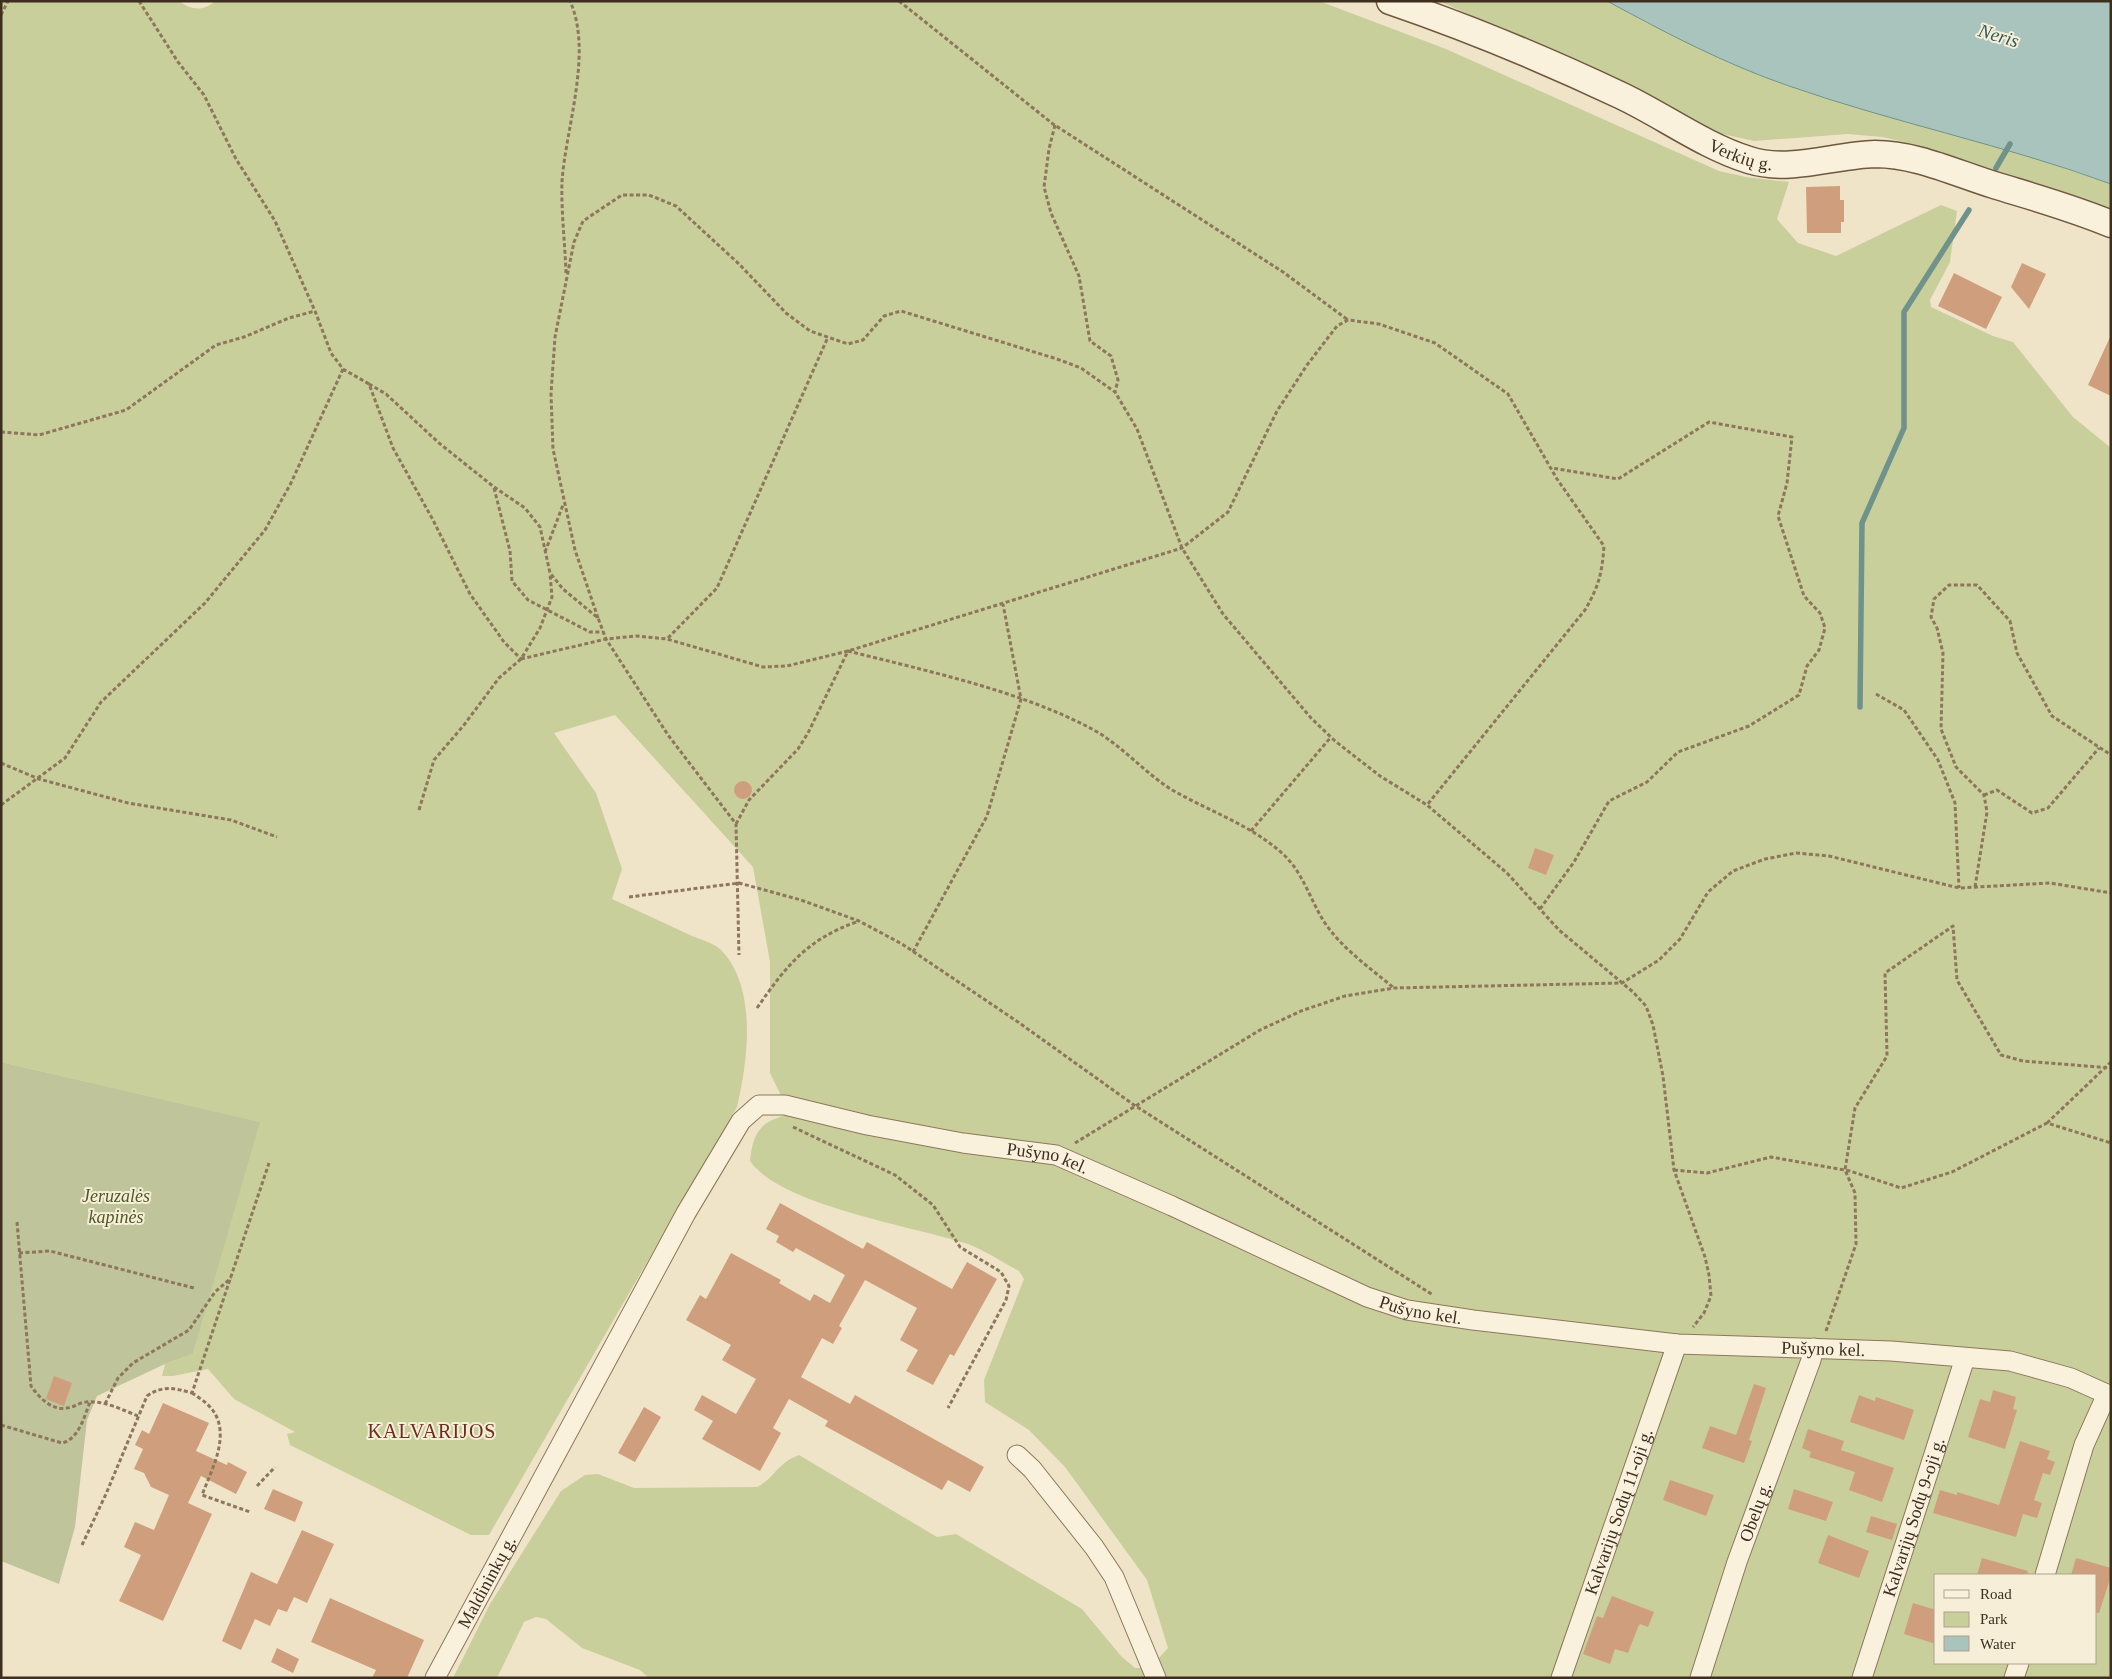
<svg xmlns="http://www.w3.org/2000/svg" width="2112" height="1679" viewBox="0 0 2112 1679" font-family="'Times New Roman',serif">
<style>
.green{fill:#c9cf9b;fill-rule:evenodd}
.cemetery{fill:#bfc49a}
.water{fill:#a9c4bc;stroke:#6f938a}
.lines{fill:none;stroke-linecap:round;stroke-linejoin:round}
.stream{stroke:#6f938a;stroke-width:5.5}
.building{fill:#cf9f7d}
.street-casing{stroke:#8d765c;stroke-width:21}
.secondary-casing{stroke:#6f573f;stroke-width:29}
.path{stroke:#8d765c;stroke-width:3;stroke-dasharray:4 2.5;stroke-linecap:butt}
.street{stroke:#faf1dc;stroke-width:19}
.secondary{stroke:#faf1dc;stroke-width:26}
.labels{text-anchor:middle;stroke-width:4;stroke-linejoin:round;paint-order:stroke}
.street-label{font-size:18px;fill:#3d2e20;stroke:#f7eed8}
.park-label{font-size:18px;font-style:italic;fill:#4d5a26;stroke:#f7eed8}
.water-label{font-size:19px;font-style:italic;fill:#2f5d5a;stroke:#f7eed8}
.quarter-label{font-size:20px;letter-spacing:1px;fill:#6b2e1e;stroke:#f7eed8}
</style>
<rect width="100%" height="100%" fill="#f0e4c8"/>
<!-- green -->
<path class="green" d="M 1,1 L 179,1 C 191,10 203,12 215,1 L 1319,1 L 1446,49 L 1719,171 L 1746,177 L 1789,182 L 1777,219 L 1798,243 L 1836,256 L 1941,205 L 1957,211 L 1950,262 L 1930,300 L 1931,307 L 1993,336 L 2013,342 L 2073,417 L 2111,448 L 2111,1678 L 649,1678 L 640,1670 L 582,1648 L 546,1619 L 536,1617 L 524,1622 L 497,1678 L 453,1678 L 490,1604 L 561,1491 L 585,1475 L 598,1474 L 634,1488 L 757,1487 C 775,1478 777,1463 799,1455 L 937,1537 L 956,1534 L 1082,1609 L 1121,1656 L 1135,1668 L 1150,1668 L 1168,1648 L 1147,1580 L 1065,1467 L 1029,1430 L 985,1402 L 984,1380 L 1024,1279 L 1019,1271 C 1002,1262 983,1249 965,1243 C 912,1226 780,1205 750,1161 C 753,1131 761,1121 790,1114 L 770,1073 L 770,962 L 753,867 L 615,715 L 554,733 L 596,793 L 622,869 L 612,899 C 638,911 665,923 692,936 C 700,939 713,943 720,949 C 758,986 748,1061 737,1107 L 489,1535 L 471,1535 L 290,1445 L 287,1434 L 295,1432 L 234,1399 L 208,1369 L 173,1376 L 162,1376 L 165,1364 L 193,1354 L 259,1122 L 1,1062 ZM 1936,1575 L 2096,1575 L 2096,1663 L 1936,1663 Z
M 1439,1 L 1607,1 L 1647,23 L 1834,101 L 2007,149 L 2111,184 L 2111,212 L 1909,143 L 1882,137 L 1848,134 L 1754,141 L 1722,134 L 1692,123 L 1540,47 Z"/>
<!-- cemetery -->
<path class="cemetery" d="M 1,1062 L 260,1122 L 193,1354 L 165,1364 L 97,1396 L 87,1420 L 75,1527 L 59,1584 L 1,1561 Z"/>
<!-- water -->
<path class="water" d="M 1607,1 L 2111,1 L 2111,184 C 2005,145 1895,123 1789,86 C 1725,64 1666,33 1607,1 Z"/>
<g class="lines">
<!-- stream -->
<path class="stream" d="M 1996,168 L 2010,144
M 1860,707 L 1862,523 L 1904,428 L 1904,312 L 1969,210"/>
</g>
<!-- building -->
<path class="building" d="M 1840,186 L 1840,200 L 1844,200 L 1844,222 L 1841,222 L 1841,233 L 1807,233 L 1806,187 Z
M 2022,263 L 2046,274 L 2029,309 L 2011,287 Z
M 1954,273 L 2002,297 L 1986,329 L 1938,306 Z
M 2111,335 L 2111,396 L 2088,385 Z
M734 790a9 9 0 1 1 18 0a9 9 0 1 1-18 0Z
M 1535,848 L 1554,855 L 1546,875 L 1528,868 Z
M 780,1203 L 863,1249 L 867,1242 L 952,1289 L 967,1262 L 997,1279 L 954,1356 L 950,1354 L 933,1385 L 906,1371 L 918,1350 L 900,1340 L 917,1308 L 865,1280 L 839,1326 L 842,1328 L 833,1344 L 822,1338 L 801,1377 L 850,1404 L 855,1395 L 984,1467 L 970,1492 L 948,1480 L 942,1490 L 825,1426 L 828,1421 L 789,1399 L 773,1428 L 781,1433 L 760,1471 L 702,1439 L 713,1421 L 694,1410 L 702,1395 L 736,1414 L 756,1379 L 722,1360 L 731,1345 L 686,1320 L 700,1295 L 706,1299 L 731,1253 L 781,1280 L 779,1283 L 810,1301 L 814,1294 L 830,1303 L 845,1275 L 796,1248 L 793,1252 L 776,1242 L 779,1236 L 766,1229 Z
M 54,1376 L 72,1383 L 64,1406 L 46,1399 Z
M 1754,1384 L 1766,1388 L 1749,1440 L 1752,1441 L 1744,1463 L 1702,1448 L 1710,1426 L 1736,1435 Z
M 1993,1390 L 2016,1397 L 2013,1409 L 2017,1410 L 2005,1449 L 1968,1437 L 1980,1399 L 1990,1402 Z
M 1859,1395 L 1875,1401 L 1876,1397 L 1914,1410 L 1904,1440 L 1850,1422 Z
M 163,1403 L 209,1423 L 196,1451 L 227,1465 L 228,1462 L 247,1472 L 236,1494 L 201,1476 L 188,1503 L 212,1514 L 163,1621 L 119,1601 L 141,1555 L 124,1547 L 135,1522 L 154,1530 L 169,1495 L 151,1487 L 144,1473 L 134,1469 L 143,1449 L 135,1445 L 142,1430 L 149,1434 Z
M 644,1407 L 661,1417 L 635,1462 L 618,1453 Z
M 1808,1429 L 1844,1441 L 1841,1450 L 1894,1468 L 1882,1502 L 1849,1490 L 1855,1472 L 1809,1457 L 1811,1452 L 1802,1448 Z
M 2020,1441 L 2050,1451 L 2047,1459 L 2055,1462 L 2050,1475 L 2043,1473 L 2034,1500 L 2042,1503 L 2037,1518 L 2023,1514 L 2016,1537 L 1933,1513 L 1940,1490 L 1957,1495 L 1957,1492 L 1999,1505 Z
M 1670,1480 L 1714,1495 L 1706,1516 L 1663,1500 Z
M 273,1489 L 303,1502 L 295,1522 L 264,1509 Z
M 1794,1489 L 1833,1502 L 1826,1521 L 1788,1509 Z
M 1871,1516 L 1897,1524 L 1892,1540 L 1866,1532 Z
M 302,1530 L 334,1544 L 307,1603 L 294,1597 L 287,1612 L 278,1609 L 270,1626 L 255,1619 L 241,1650 L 222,1641 L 251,1572 L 277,1584 Z
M 1828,1535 L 1869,1551 L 1859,1578 L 1818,1563 Z
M 1982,1558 L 2028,1571 L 2027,1575 L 1977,1575 Z
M 2076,1558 L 2111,1568 L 2111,1576 L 2099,1613 L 2096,1613 L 2096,1575 L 2071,1575 Z
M 1612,1596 L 1654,1612 L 1648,1627 L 1640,1624 L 1638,1627 L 1628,1653 L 1615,1649 L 1610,1664 L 1583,1654 L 1597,1616 L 1603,1618 Z
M 330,1598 L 424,1640 L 407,1678 L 372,1678 L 376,1670 L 311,1642 Z
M 1913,1603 L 1936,1610 L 1936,1644 L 1904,1634 Z
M 277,1648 L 299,1659 L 293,1673 L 271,1662 Z"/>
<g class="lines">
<!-- street casing -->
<g class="street-casing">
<g id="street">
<path d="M 1017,1455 L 1032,1469 L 1094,1547 L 1114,1577 L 1156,1678"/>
<path d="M 2045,1575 L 2084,1445 L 2107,1394"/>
<path id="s1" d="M 435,1678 L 686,1213 L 741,1121 L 759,1105 L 785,1105 L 867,1125 L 963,1143 L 1056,1155 L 1172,1206 L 1367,1297 L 1407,1310 L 1473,1320 L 1677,1344 L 1891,1351 L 2010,1361 L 2071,1378 L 2111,1396"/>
<path id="s2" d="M 1561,1678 L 1677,1344"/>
<path id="s3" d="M 1700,1678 L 1737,1562 L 1811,1360 L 1814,1348"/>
<path id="s4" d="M 1862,1678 L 1965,1358"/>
<path d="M 2014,1678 L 2019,1663"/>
</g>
</g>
<!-- secondary casing -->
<g class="secondary-casing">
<g id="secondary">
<path id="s5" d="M 1390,1 C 1469,28 1546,60 1622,96 C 1664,116 1704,146 1749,160 C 1790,173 1834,155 1875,154 C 1916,154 1955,173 1994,185 C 2033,197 2073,208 2111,224"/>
</g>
</g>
<!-- path -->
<path class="path" d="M 139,1 L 178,62 L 204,95 L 236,159 L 275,221 L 315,311 L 331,353 L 343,369 L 369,384 L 393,448 L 433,520 L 470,594 L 504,642 L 521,659
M 899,1 L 1053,124 L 1283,272 L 1348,320
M 1,15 L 8,1
M 1055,125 L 1049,149 L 1044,187 L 1051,213 L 1079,276 L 1090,341 L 1111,356 L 1118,380 L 1115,392
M 566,273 C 565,243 561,211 562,181 C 566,127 593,52 570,1
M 369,384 L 386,394 L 439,443 L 494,487 L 525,508 L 540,527 L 550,573 L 563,589 L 598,618 L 606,639 L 668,735 L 736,824 L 739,955
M 1,432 L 39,435 L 126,410 L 216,345 L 244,337 L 289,318 L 315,311
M 494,488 L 510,551 L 512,581 L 528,600 L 590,632 L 603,632
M 545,552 L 563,505
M 598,618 L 575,550 L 553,449 L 551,394 L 555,337 L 574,242 L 583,221 L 622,195 L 649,195 L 676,206 L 739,264 L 786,313 L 810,331 L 848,344 L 863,340 L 884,316 L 901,311 L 1057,359 L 1081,368 L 1115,392 L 1137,429 L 1182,548 L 1223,614 L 1311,718 L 1335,741 L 1380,776 L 1427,805 L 1507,873 L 1559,930 L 1633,992 L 1646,1006 L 1653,1025 L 1663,1076 L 1674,1170 L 1705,1257 L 1709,1275 L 1711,1296 L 1704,1313 L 1693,1327
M 668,638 L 717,588 L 828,337
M 521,659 L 606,639 L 636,636 L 667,639 L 763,667 L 787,666 L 848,651 L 1182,548 L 1228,512 L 1277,411 L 1307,365 L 1337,326 L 1348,320 L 1379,324 L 1435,343 L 1508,394 L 1557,479 L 1604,546 C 1602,573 1599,586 1585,610 L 1427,805
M 1876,694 L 1904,710 L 1938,760 L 1955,803 L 1959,888
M 1,763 L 39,779 L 128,803 L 231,820 L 277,837
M 1984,795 L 1997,790 L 2032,813 L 2048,808 L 2099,748
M 1,805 L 65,758 L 101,702 L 205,603 L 265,530 L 291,483 L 343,369
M 419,810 L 434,760 L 464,725 L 499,678 L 521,659 L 540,628 L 552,597 L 550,573
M 736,824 L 749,800 L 798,749 L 808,733 L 848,651 C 927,671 1021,691 1092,729 C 1122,745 1144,773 1174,791 C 1211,812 1253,826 1284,855 C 1303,873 1310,899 1323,920 C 1340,947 1370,968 1394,988
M 1251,831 L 1331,737
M 1975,887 L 1987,812 L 1984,795 L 1956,767 L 1941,729 L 1943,653 L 1937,628 L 1931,617 L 1934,599 L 1949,585 L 1977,585 L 2010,621 L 2017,653 L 2052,716 L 2111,755
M 629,897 L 739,883 L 801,900 L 859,921 L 902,944 L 1018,1022 L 1134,1105 L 1433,1295
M 1540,909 L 1574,862 L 1609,801 L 1647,782 L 1678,752 L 1749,726 L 1799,695 L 1807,666 L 1819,650 L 1825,628 L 1820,613 L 1804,596 L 1778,516 L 1787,483 L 1792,437 L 1709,422 L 1618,479 L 1552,468
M 913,952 L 987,816 L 1021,699 L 1003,604
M 757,1008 C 787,965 807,939 859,921
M 2047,1123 L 2111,1062
M 793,1127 L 895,1175 L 933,1205 L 960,1247 L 1001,1272 L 1009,1286 L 1006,1300 L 948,1408
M 1075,1143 L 1260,1030 L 1301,1011 L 1345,996 L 1394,988 L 1622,983 L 1659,960 L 1680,939 L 1708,892 L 1733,871 L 1765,859 L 1796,853 L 1829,856 L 1959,888 L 2050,883 L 2111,893
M 1674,1170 L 1707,1173 L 1771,1157 L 1850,1171 L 1901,1188 L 1952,1172 L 2047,1123 L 2111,1143
M 17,1222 L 31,1386 C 40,1399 54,1413 71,1407 C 76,1406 81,1402 86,1402 C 103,1400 123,1410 138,1416
M 19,1253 L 50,1251 L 194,1288
M 1826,1331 L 1856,1244 L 1855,1193 L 1845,1170 L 1855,1108 L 1887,1056 L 1885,973 L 1953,926 L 1957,980 L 2001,1055 L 2023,1061 L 2111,1068
M 192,1393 C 198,1397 206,1402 211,1408 C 232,1433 212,1469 202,1495 L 250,1512
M 105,1404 L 118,1378 L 133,1363 L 189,1330 L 215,1292 L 231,1278
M 1,1425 L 62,1443 C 79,1439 84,1417 90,1402
M 257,1486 L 275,1467
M 82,1545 L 106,1494 L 147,1396 C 163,1385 174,1388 192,1393 L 269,1163"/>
<!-- street -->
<use href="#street" class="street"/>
<!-- secondary -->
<use href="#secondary" class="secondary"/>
</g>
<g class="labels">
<!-- street labels -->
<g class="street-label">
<text dy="6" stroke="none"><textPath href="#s5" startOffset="384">Verkių g.</textPath></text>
<text dy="6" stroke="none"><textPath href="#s1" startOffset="954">Pušyno kel.</textPath></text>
<text dy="6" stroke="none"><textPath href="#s1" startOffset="1359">Pušyno kel.</textPath></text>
<text dy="6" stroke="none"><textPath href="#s1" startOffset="1764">Pušyno kel.</textPath></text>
<text dy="6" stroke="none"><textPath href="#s2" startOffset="176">Kalvarijų Sodų 11-oji g.</textPath></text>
<text dy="6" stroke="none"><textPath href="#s3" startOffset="175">Obelų g.</textPath></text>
<text dy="6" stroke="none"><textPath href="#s4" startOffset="169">Kalvarijų Sodų 9-oji g.</textPath></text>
<text dy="6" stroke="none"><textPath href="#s1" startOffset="109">Maldininkų g.</textPath></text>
</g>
<!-- park labels -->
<g class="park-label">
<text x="116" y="1202">Jeruzalės<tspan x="116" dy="21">kapinės</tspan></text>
</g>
<!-- water labels -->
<g class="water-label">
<text transform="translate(1999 35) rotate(17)" y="7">Neris</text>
</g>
<!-- quarter labels -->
<g class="quarter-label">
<text x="432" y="1438">KALVARIJOS</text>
</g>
</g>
<!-- border -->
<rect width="2112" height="1679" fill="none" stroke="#3d2e20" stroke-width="5"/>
<!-- legend -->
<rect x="1934" y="1574" width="162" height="90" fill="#f7eed8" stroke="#ada18e"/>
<rect x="1944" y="1590" width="25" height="8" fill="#faf1dc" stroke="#ada18e"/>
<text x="1980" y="1599" font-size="15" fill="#3d2e20">Road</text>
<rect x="1944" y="1612" width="25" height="15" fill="#c9cf9b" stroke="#ada18e"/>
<text x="1980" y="1624" font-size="15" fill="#3d2e20">Park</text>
<rect x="1944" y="1636" width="25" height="15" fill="#a9c4bc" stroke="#ada18e"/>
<text x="1980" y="1649" font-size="15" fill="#3d2e20">Water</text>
</svg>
